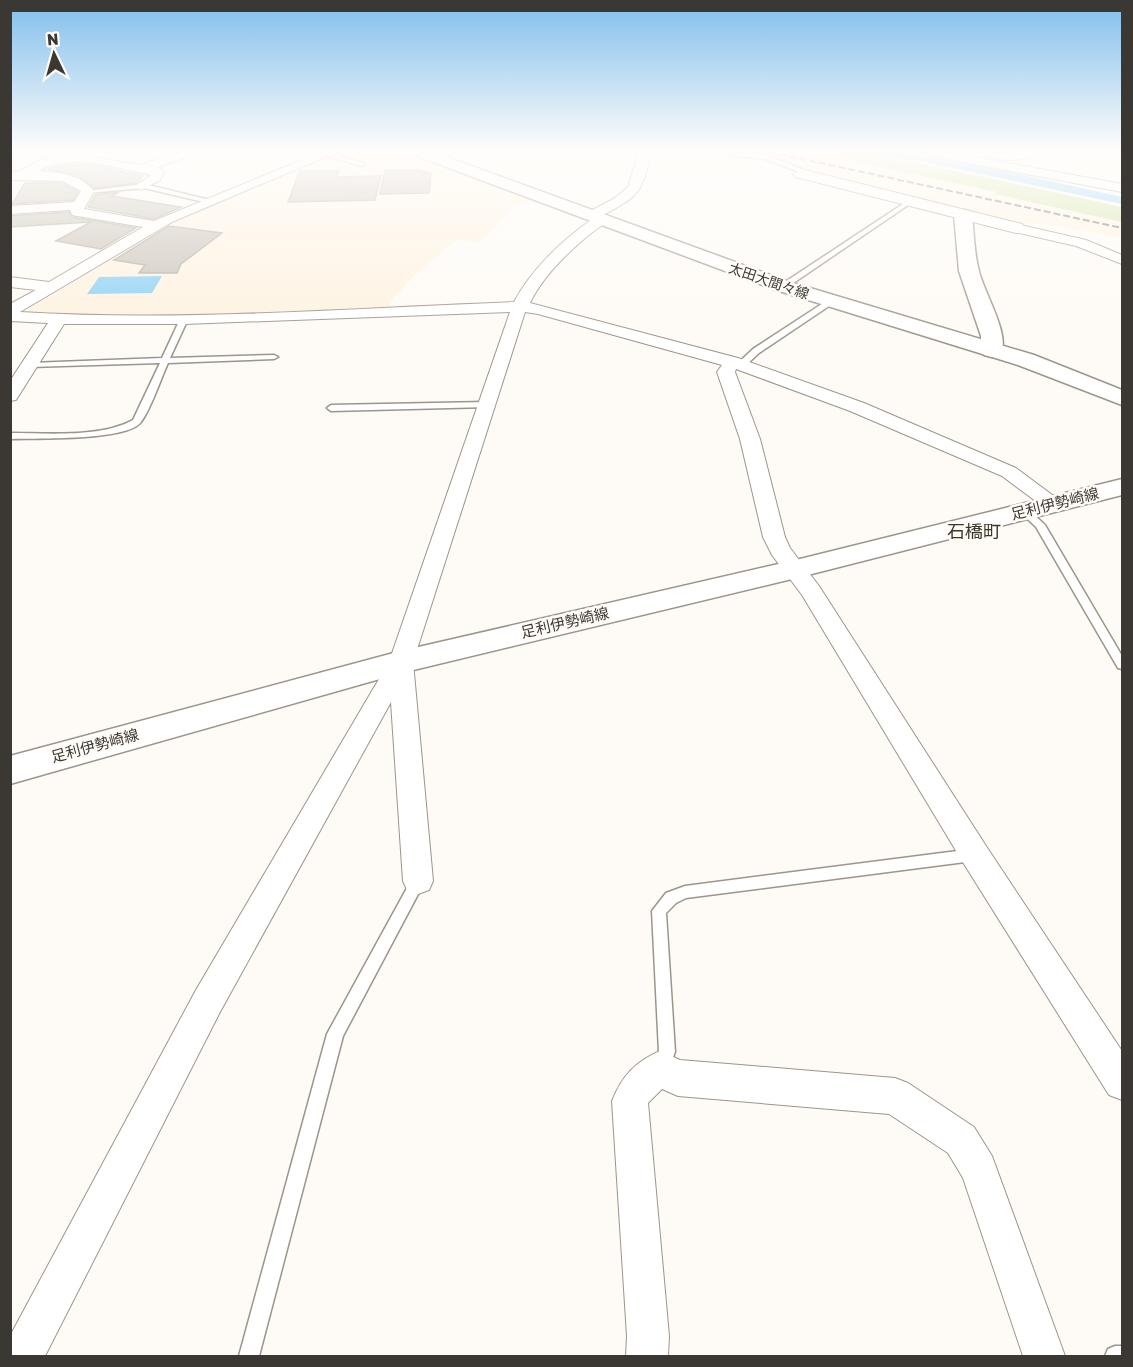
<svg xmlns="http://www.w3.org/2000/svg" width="1133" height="1367" viewBox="0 0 1133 1367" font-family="Rubik,'Noto Sans JP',sans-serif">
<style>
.built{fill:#fef2df}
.green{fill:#cce29e}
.water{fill:#86cef3}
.building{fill:#c6bfb3;stroke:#afa89c;stroke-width:1.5}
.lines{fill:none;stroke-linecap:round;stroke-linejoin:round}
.service-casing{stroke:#9c958a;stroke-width:3}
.minor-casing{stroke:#9c958a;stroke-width:2}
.tertiary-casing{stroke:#9c958a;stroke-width:2}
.secondary-casing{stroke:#9c958a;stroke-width:3}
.primary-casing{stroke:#9c958a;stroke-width:3}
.service{fill:#fff;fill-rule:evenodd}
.minor{fill:#fff;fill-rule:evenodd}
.tertiary{fill:#fff;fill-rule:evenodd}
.secondary{fill:#fff;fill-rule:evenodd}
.primary{fill:#fff;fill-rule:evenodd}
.rail{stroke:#696661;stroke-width:2;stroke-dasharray:7 3;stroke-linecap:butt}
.labels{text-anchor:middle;stroke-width:5;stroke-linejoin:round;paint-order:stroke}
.far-street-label{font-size:14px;fill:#3b3834;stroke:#fefbf6}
.street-label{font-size:15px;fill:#3b3834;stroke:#fefbf6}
.quarter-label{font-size:18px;fill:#3b352b;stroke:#fefbf6}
</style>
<rect width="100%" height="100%" fill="#fefbf6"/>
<!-- built -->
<path class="built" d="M 339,152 L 404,152 L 533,200 L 517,206 L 479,243 L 457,239 L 413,277 L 390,302 L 390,311 L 169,317 L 26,315 L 26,311 L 178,217 Z
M 729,152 L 838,152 L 909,161 L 1122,207 L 1122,238 L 1056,226 L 986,218 L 811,172 L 772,157 Z"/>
<!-- green -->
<path class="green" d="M 810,152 L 838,152 L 909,161 L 1122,207 L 1122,222 L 995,194 L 997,192 Z"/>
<!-- water -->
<path class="water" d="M 850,152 C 942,152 1032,178 1122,197 L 1122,204 L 920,161 Z
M 162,276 L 152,293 L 87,294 L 99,277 Z"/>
<!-- building -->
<path class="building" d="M 65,165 L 93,165 L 143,176 L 136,183 L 94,188 L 77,175 L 48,169 Z
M 385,170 L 417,170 L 431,173 L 429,193 L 380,194 Z
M 300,171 L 339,171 L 337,177 L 381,176 L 375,200 L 288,202 Z
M 25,183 L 61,183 L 78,192 L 73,200 L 12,204 Z
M 119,192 L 112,196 L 181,207 L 154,219 L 88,207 L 95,195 Z
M 69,212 L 72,217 L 136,228 L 101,249 L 56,241 L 91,222 L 10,227 L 10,216 Z
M 169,226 L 222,233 L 181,264 L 177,273 L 139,273 L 145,265 L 114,260 Z"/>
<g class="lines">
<!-- service casing -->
<g class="service-casing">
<path id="service" d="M 18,152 L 28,152 L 10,157 L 10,153 Z
M 325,152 L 363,163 L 364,164 L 361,166 L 323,155 Z
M 725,152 L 766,155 L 802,169 L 804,174 L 799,175 L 797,171 L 765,159 L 727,155 Z
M 144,184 L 210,200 L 211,201 L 208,203 L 144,188 L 88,193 L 85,191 Z
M 909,200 L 911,203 L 786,288 L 779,286 Z
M 828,300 L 835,302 L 759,353 L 744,367 L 738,367 L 738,363 L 753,349 Z
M 181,317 L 188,319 L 170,358 L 274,355 L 278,357 L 274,359 L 168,363 C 161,378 151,409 141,422 C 128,441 35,438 10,439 L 10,433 C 48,433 100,438 133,420 L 160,363 L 30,367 L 26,365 L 30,363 L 162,358 Z
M 486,402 L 490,405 L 489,407 L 331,411 L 327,408 L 331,405 Z
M 1024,508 L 1028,509 L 1045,525 L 1122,656 L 1122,669 L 1118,668 L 1036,527 L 1019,511 Z
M 973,849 L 978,851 L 980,855 L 978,859 L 973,861 L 686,898 L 676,903 L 666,913 L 675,1052 L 666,1075 L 660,1077 L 654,1075 L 652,1069 L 659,1052 L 652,911 L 666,893 L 685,886 Z
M 418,875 L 423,877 L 425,881 L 343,1036 L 259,1356 L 239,1356 L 327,1034 L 413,877 Z
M 1115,1346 L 1122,1346 L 1122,1356 L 1105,1356 L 1108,1349 Z"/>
</g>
<!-- minor casing -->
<g class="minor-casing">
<path id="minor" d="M 182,152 L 199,152 L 156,168 L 162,169 L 164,172 L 160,180 L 141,190 L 135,186 L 151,175 C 115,168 72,152 38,171 C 59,172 81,174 94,191 L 84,209 L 154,221 L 321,152 L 337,152 L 172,222 L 20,312 C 183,322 351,308 514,302 C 531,270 561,241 591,220 L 585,216 L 587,213 L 615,198 L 628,187 L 639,152 L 651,152 C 642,192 640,196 603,215 L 609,219 C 604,225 596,229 590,234 C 567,253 543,276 530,303 L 738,358 L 864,403 L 1016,468 L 1059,500 L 1062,504 L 1059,508 L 1052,510 L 1045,508 L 1002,476 L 850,411 L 736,369 L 735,372 L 760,439 L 785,537 L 790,548 L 819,586 L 986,846 L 1122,1051 L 1122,1100 L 1109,1095 L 964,864 L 802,595 L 772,555 L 763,537 L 740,439 L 717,372 L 722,365 L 538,314 L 525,312 L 413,662 L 433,881 L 429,890 L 418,894 L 407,890 L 403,881 L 391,702 L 220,1012 L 45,1356 L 10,1356 L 10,1336 L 196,990 L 389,662 L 510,312 L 184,324 L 64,324 L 16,400 L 10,401 L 10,381 L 48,323 L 10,321 L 10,304 L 36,290 L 10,287 L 10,277 L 49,282 L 143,227 L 77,216 L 72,215 L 70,210 L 10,214 L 10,206 L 74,202 L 81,191 L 62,181 L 10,180 L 10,172 L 20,171 L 40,160 L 69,153 L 139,165 Z
M 925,152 L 949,152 L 1122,184 L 1122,192 L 931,156 Z
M 1015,152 L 1048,152 C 1041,158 1002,163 995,157 L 997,154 Z
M 1016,224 L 1086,240 L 1122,255 L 1122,264 L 1076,246 L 1011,231 L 1009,228 Z
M 660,1051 L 680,1060 L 895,1078 L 908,1083 L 974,1127 L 992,1156 L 1065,1356 L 1023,1356 L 963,1178 L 948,1153 L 889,1114 L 678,1096 L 662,1089 L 648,1103 L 669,1336 L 668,1356 L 626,1356 L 627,1336 L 612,1101 C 622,1076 635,1062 660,1051 Z"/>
</g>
<!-- tertiary casing -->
<g class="tertiary-casing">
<path id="tertiary" d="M 801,169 L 1022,224 L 1025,228 L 1022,232 L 1016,233 L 796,177 L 793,174 Z"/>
</g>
<!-- secondary casing -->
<g class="secondary-casing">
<path id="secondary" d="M 963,210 L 969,211 L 972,215 C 974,233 974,253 979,271 C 983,291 1012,337 1000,355 L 992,357 L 984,355 L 981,350 L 981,336 L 959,271 L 954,215 L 957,211 Z"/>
</g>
<!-- primary casing -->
<g class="primary-casing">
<path id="primary" d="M 411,152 L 433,152 L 790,282 L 1034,355 L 1122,390 L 1122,405 L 1018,365 L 776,290 L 414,155 Z
M 1122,479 L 1122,495 L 796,578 L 401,673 L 10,784 L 10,756 L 401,651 L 796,560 Z"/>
</g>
<!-- service -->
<use href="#service" class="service"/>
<!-- minor -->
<use href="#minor" class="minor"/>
<!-- tertiary -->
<use href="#tertiary" class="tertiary"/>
<!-- secondary -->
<use href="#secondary" class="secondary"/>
<!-- primary -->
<use href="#primary" class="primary"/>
<!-- rail -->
<path class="rail" d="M 770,152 L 1122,228"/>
</g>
<!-- sky -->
<linearGradient id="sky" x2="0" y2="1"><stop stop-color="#81beec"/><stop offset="0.44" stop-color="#fffdfb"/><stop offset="1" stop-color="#fffdfb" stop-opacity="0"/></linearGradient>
<rect width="1133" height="343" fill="url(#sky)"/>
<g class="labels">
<!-- far-street labels -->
<g class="far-street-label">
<text transform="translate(769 281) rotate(19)" y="5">太田大間々線</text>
</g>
<!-- street labels -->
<g class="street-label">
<text transform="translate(1055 504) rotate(-14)" y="5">足利伊勢崎線</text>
<text transform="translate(565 623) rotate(-13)" y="5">足利伊勢崎線</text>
<text transform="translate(95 746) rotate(-15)" y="5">足利伊勢崎線</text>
</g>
<!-- quarter labels -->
<g class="quarter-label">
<text x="974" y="538">石橋町</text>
</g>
</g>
<!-- border -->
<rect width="1133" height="1367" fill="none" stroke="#3b3834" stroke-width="24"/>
<!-- north arrow -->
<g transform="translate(54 54) rotate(355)" stroke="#fefbf6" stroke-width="4.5" paint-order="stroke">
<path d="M0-4.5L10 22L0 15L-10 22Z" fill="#3b3834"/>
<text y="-9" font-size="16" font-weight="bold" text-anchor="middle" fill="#3b3834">N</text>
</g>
</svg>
